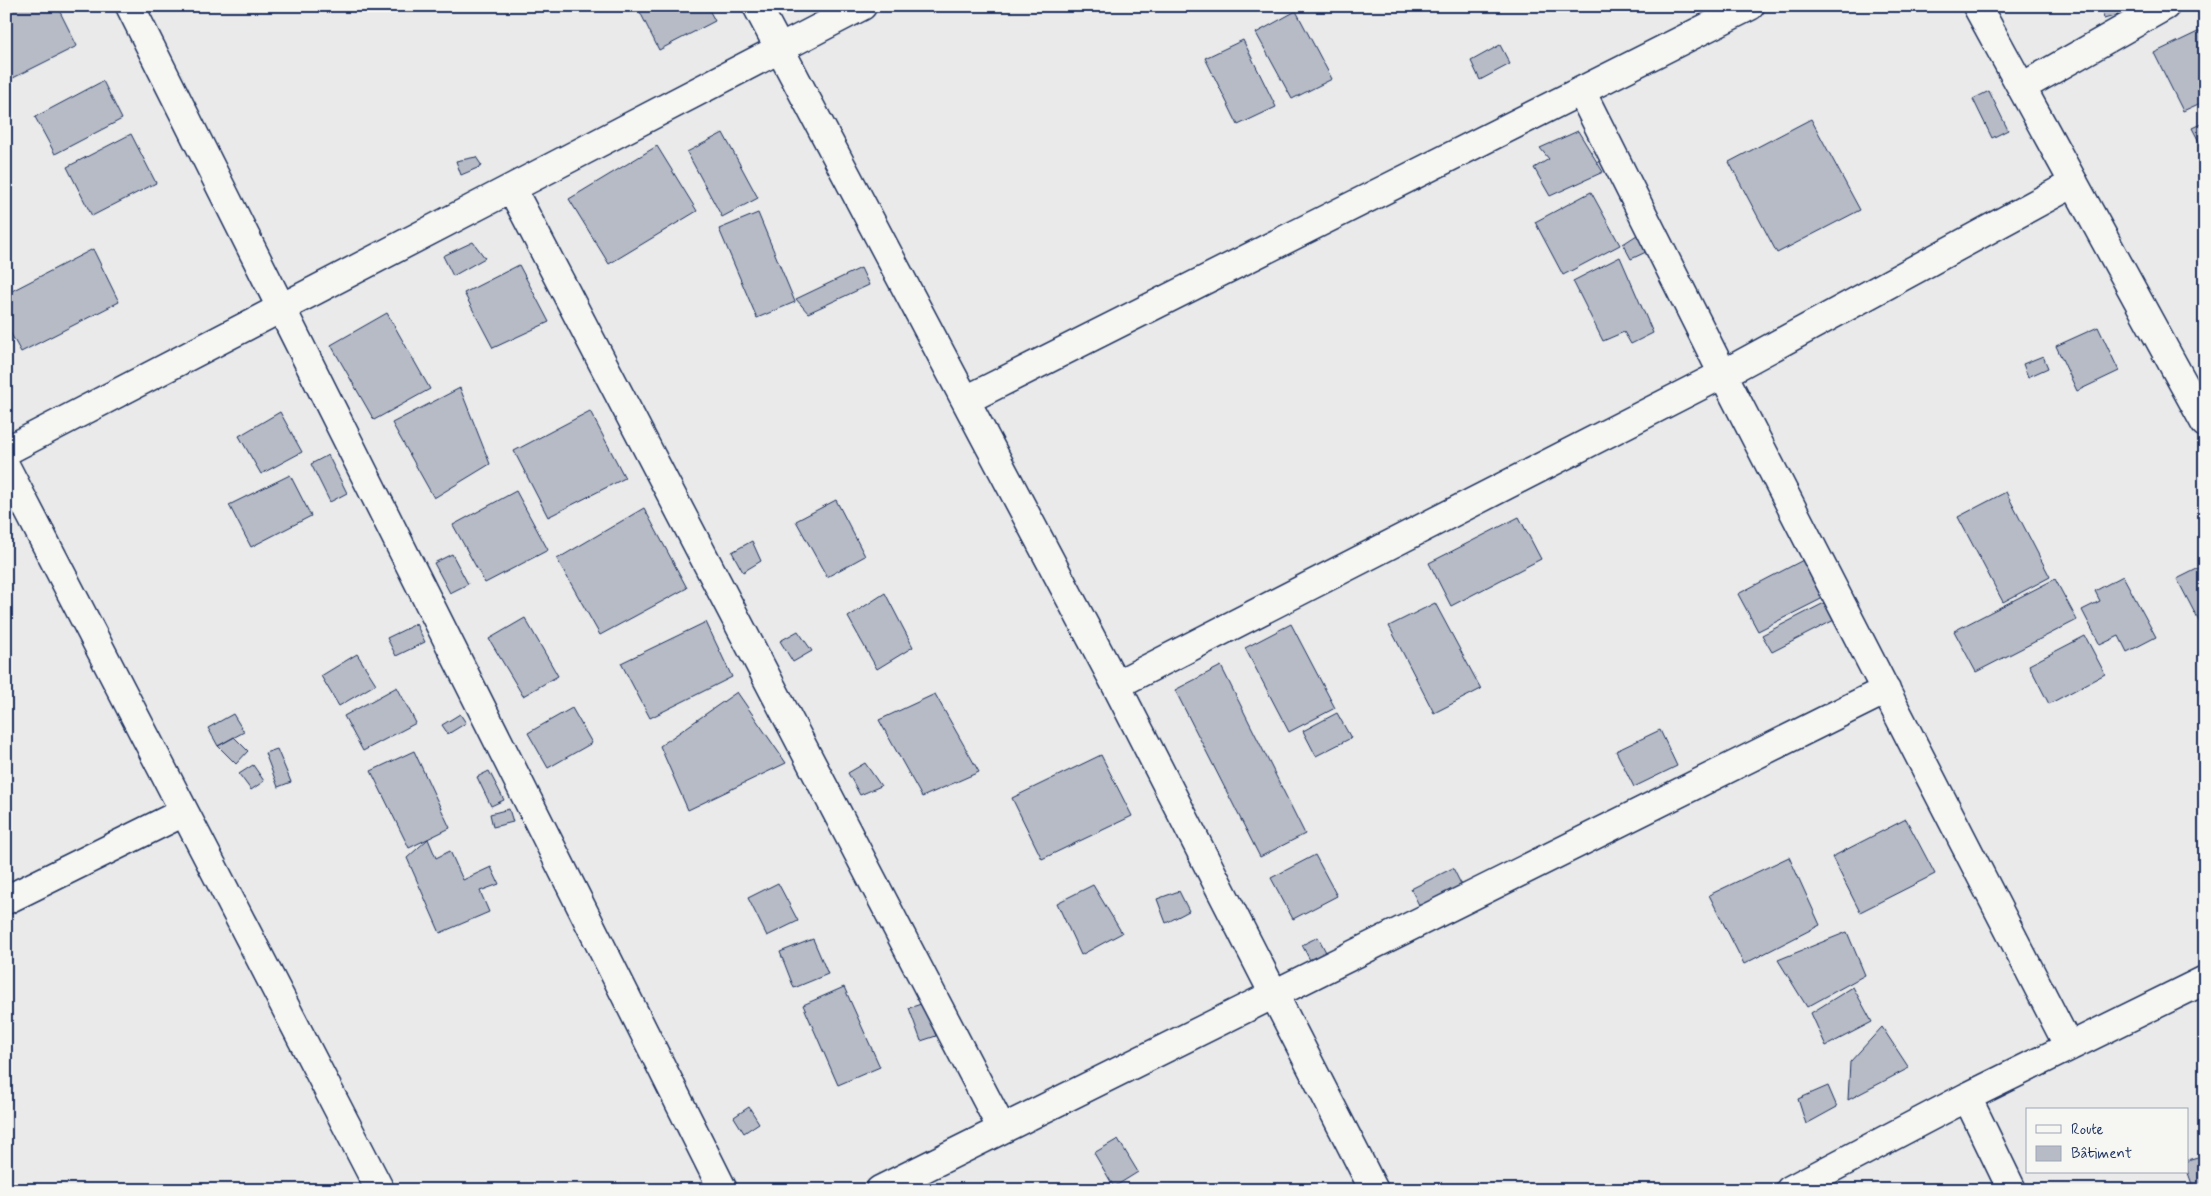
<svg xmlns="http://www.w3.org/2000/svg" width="2211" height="1196" viewBox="0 0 2211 1196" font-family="Mynerve,sans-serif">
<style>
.building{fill:#b6bbc6;stroke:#1b2f5e}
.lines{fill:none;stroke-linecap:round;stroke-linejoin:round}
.minor-casing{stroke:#1b2f5e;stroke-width:31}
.minor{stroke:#f6f6f2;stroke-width:28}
</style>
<rect width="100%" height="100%" fill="#e9eae9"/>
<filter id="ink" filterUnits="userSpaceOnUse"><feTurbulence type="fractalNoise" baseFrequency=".02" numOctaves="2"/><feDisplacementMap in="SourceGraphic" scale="10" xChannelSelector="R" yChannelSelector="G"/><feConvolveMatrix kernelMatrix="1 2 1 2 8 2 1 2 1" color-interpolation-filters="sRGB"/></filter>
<g filter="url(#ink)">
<!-- building -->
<path class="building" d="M 6,6 L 57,6 L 77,46 L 9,80 L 6,75 Z
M 641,6 L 707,6 L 715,21 L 659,50 L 638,8 Z
M 2101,6 L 2116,6 L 2118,15 L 2104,19 Z
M 1296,11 L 1332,79 L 1292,99 L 1256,33 Z
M 2202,30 L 2205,35 L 2205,101 L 2183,111 L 2154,53 Z
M 1243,40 L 1276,107 L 1238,125 L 1205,58 Z
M 1500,45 L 1510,64 L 1480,80 L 1471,61 Z
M 103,81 L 122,119 L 55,154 L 35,117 Z
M 1989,91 L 2008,130 L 1992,138 L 1973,99 Z
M 1811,119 L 1860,210 L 1777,253 L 1729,162 Z
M 2205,122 L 2205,153 L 2192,128 Z
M 1578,131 L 1603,172 L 1550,196 L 1534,168 L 1549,159 L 1540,148 Z
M 723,133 L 758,198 L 722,217 L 687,152 Z
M 131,134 L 156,183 L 92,216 L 67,167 Z
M 657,146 L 697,211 L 609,264 L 569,199 Z
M 476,157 L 482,166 L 461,175 L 456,161 Z
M 1591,192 L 1620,245 L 1563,275 L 1535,222 Z
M 758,213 L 795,302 L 757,318 L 719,229 Z
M 1640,233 L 1646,252 L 1631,259 L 1623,244 Z
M 473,242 L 485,258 L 453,276 L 443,256 Z
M 93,249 L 119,302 L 21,352 L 6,325 L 6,294 Z
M 1620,257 L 1653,333 L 1631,344 L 1624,332 L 1603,341 L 1573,281 Z
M 519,265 L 549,322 L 493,348 L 464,293 Z
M 861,268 L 869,285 L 808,313 L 796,299 Z
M 387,313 L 430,389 L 374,420 L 331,345 Z
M 2098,327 L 2119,371 L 2077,391 L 2056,346 Z
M 2043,356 L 2048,368 L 2028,377 L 2023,364 Z
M 460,388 L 490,464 L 434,498 L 392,423 Z
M 590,411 L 625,478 L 548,517 L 514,451 Z
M 280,412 L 302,452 L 261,474 L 239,436 Z
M 328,455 L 347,493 L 330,502 L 311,464 Z
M 290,475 L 311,516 L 251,547 L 229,505 Z
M 516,491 L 548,550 L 485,583 L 453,525 Z
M 2006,492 L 2050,577 L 2003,602 L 1958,517 Z
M 836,500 L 865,556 L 827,577 L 796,521 Z
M 644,508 L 687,588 L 600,635 L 557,559 Z
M 1519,517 L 1541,559 L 1451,606 L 1429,563 Z
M 752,541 L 761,561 L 743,572 L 732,552 Z
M 452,554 L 468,584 L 450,593 L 434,563 Z
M 1807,558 L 1827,596 L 1758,631 L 1738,594 Z
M 2205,565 L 2205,623 L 2201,625 L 2177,579 Z
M 2123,576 L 2156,637 L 2127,652 L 2119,636 L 2100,645 L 2082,610 L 2100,601 L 2095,591 Z
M 2055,579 L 2077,620 L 1976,672 L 1954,631 Z
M 885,593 L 913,647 L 877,669 L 848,617 Z
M 1830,600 L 1840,617 L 1772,652 L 1762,635 Z
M 1435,603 L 1481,689 L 1434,713 L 1389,626 Z
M 525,618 L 558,676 L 523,696 L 489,639 Z
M 706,622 L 732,677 L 650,718 L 621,663 Z
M 416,624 L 425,642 L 396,656 L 387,638 Z
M 1291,624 L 1335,708 L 1289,732 L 1245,648 Z
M 798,631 L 812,651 L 793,662 L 780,641 Z
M 2085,636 L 2105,674 L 2049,704 L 2029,665 Z
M 357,654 L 376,684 L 339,706 L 321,676 Z
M 1221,666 L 1305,834 L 1260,857 L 1175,690 Z
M 397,687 L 416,723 L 363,751 L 344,716 Z
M 737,692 L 786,763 L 688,810 L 660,746 Z
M 935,694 L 979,772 L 922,797 L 879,720 Z
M 572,708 L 592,743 L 548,768 L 528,733 Z
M 1337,713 L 1351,738 L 1316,756 L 1303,731 Z
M 233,714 L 244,732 L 218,746 L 208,728 Z
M 460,714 L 466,723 L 448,734 L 442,725 Z
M 1660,730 L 1677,766 L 1634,787 L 1616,751 Z
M 234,737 L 248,751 L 236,764 L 218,746 Z
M 277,749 L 291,782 L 278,787 L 265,753 Z
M 414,751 L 450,828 L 409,848 L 371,771 Z
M 1101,755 L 1132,816 L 1042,859 L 1012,798 Z
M 865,763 L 881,786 L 860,795 L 848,773 Z
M 253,765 L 264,781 L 251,790 L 239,774 Z
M 489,771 L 504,800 L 491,806 L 477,777 Z
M 509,809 L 513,822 L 493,827 L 490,814 Z
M 1906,819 L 1935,874 L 1860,912 L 1832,857 Z
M 428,839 L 436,858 L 450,851 L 463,880 L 491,867 L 499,884 L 480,891 L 489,912 L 440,933 L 407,858 Z
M 1315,855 L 1337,896 L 1293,919 L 1271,878 Z
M 1789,857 L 1820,925 L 1744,964 L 1709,895 Z
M 1453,868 L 1462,886 L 1420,907 L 1411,889 Z
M 778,883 L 798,921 L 767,936 L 748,898 Z
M 1093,885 L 1122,933 L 1081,955 L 1057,903 Z
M 1179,891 L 1189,911 L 1166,923 L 1157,899 Z
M 1847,932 L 1865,975 L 1807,1007 L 1778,960 Z
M 1318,937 L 1327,954 L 1311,962 L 1302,945 Z
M 813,939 L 828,974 L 794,988 L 780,952 Z
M 844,987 L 880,1067 L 838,1085 L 803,1005 Z
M 1853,987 L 1872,1022 L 1826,1046 L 1811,1013 Z
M 924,1003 L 936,1036 L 921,1041 L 909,1008 Z
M 1882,1027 L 1909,1068 L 1848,1100 L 1850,1062 Z
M 1828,1086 L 1837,1107 L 1806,1124 L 1798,1099 Z
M 749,1107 L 759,1123 L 744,1133 L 734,1117 Z
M 1118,1139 L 1138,1172 L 1114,1187 L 1094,1153 Z
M 2205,1155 L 2205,1187 L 2194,1190 L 2187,1170 L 2187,1160 Z"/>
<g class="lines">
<!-- minor casing -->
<g class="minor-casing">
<path id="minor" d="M 130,6 L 723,1190
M 757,6 L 1116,685 L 1374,1190
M 1977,6 L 2205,423
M 2022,87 L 2165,6
M 1581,91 L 1723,374 L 2069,1047
M 512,189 L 1002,1129
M 966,400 L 1750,6
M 6,451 L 862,6
M 6,467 L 380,1190
M 1116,685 L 1723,374 L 2074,183
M 6,900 L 184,812
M 1967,1097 L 2012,1190
M 880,1190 L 1886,690
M 1790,1190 L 1967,1097 L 2205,980"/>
</g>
<!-- minor -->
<use href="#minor" class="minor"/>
</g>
</g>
<!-- margin -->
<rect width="2211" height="1196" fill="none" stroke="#f6f6f2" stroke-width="25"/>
<rect x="12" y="12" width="2186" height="1171" fill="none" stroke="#1b2f5e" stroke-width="2" filter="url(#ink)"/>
<!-- legend -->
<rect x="2026" y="1108" width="162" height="65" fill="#f6f6f2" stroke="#9ea6b7"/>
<rect x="2036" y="1125" width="25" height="8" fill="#f6f6f2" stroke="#9ea6b7"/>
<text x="2071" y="1134" font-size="15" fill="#1b2f5e">Route</text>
<rect x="2036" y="1146" width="25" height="15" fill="#b6bbc6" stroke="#9ea6b7"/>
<text x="2071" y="1158" font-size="15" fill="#1b2f5e">Bâtiment</text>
</svg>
